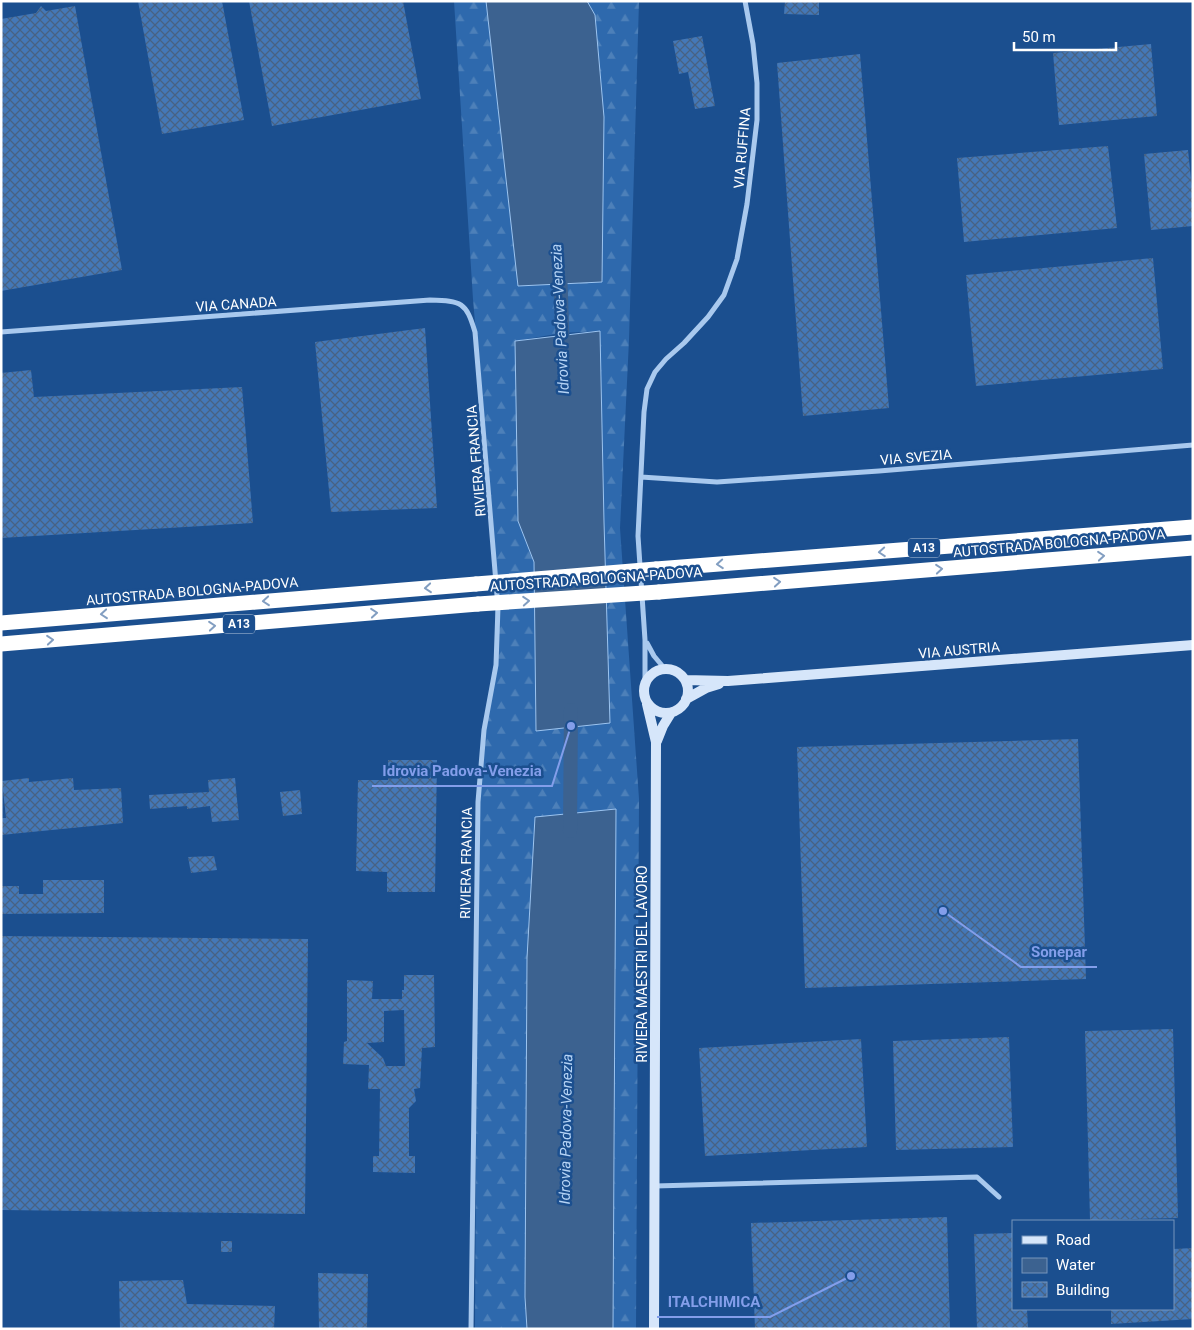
<svg xmlns="http://www.w3.org/2000/svg" width="1194" height="1330" viewBox="0 0 1194 1330" font-family="Roboto,sans-serif">
<style>
.forest{fill:url(#forest-firs);fill-rule:evenodd}
.water{fill:#3c6290;stroke:#9cc4f0}
.lines{fill:none;stroke-linecap:round;stroke-linejoin:round}
.canal{stroke:#3c6290;stroke-width:14}
.building{fill:url(#building-cross-hatch);fill-rule:evenodd}
.street{stroke:#a9c9ee;stroke-width:5}
.secondary{stroke:#d6e6fa;stroke-width:10}
.highway{stroke:#fff;stroke-width:15}
.highway-bridge{stroke:#fff;stroke-width:15}
.oneway{stroke:#829ec1}
.labels{text-anchor:middle;stroke-width:5;stroke-linejoin:round;paint-order:stroke}
.shield{fill:#1b4f8f;stroke:#bbcadd;stroke-width:1}
.shield-label{font-size:12px;font-weight:bold;fill:#fff}
.street-label{font-size:14px;fill:#fff;stroke:#1b4f8f}
.water-label{font-size:15px;font-style:italic;fill:#b5d3f5;stroke:#1b4f8f}
.leader{fill:none;stroke:#839eea;stroke-width:2}
.callout-dot{fill:#839eea;stroke:#1b4f8f;stroke-width:2}
.callout-label{font-size:15px;text-anchor:middle;font-weight:bold;fill:#839eea;stroke:#1b4f8f;stroke-width:5;stroke-linejoin:round;paint-order:stroke}
</style>
<defs>
<pattern id="forest-firs" width="22" height="20" patternUnits="userSpaceOnUse" patternTransform="scale(1.25)"><rect width="22" height="20" fill="#2e69ad"/><path d="M5 1l3.5 6h-7zM16 11l3.5 6h-7z" fill="#4d80b9"/></pattern>
<pattern id="building-cross-hatch" width="8" height="8" patternUnits="userSpaceOnUse" patternTransform="scale(1.25)"><rect width="8" height="8" fill="#4478b7"/><path d="M0 0l8 8M0 8l8-8" fill="none" stroke="#486282"/></pattern>
</defs>
<rect width="100%" height="100%" fill="#1b4f8f"/>
<!-- forest -->
<path class="forest" d="M 454,1 L 486,1 L 519,286 L 595,15 L 587,1 L 639,1 L 629,340 L 620,528 L 639,799 L 636,1329 L 613,1329 L 616,969 L 527,958 L 525,1297 L 527,1329 L 475,1329 L 478,802 L 482,730 L 496,665 L 494,544 L 473,299 ZM 600,331 L 604,522 L 536,730 L 534,562 L 515,341 L 562,333 Z"/>
<!-- water -->
<path class="water" d="M 486,1 L 587,1 L 595,15 L 604,117 L 602,282 L 518,286 Z
M 600,331 L 604,522 L 610,723 L 536,731 L 534,562 L 518,521 L 515,341 Z
M 616,809 L 613,1329 L 527,1329 L 525,1297 L 527,958 L 535,817 Z"/>
<g class="lines">
<!-- canal -->
<path class="canal" d="M 560,267 L 563,353
M 570,831 L 571,710"/>
</g>
<!-- building -->
<path class="building" d="M 138,1 L 222,1 L 244,120 L 162,134 Z
M 249,1 L 403,1 L 421,99 L 272,126 Z
M 785,1 L 819,1 L 819,15 L 784,14 Z
M 41,6 L 46,11 L 75,6 L 122,270 L 1,291 L 1,19 L 36,13 Z
M 702,36 L 715,106 L 695,109 L 688,72 L 679,74 L 673,41 Z
M 1151,44 L 1157,116 L 1059,125 L 1053,53 Z
M 860,54 L 889,408 L 803,416 L 777,63 Z
M 1108,146 L 1117,228 L 964,242 L 957,158 Z
M 1188,150 L 1193,198 L 1193,226 L 1151,230 L 1144,154 Z
M 1153,258 L 1163,369 L 976,386 L 966,275 Z
M 425,328 L 437,508 L 331,512 L 315,342 Z
M 31,370 L 34,397 L 242,387 L 253,523 L 1,538 L 1,373 Z
M 1078,739 L 1086,979 L 805,988 L 797,747 Z
M 388,760 L 437,760 L 435,892 L 387,892 L 387,872 L 356,871 L 358,780 L 388,780 Z
M 29,778 L 29,782 L 73,778 L 74,790 L 121,788 L 123,823 L 1,835 L 1,818 L 6,818 L 2,781 Z
M 235,778 L 239,820 L 212,822 L 210,806 L 187,809 L 187,806 L 150,809 L 149,795 L 209,792 L 208,780 Z
M 300,790 L 302,814 L 283,816 L 280,792 Z
M 214,856 L 217,870 L 191,873 L 188,857 Z
M 43,880 L 104,880 L 104,913 L 1,914 L 1,886 L 19,886 L 19,894 L 43,894 Z
M 1,936 L 308,939 L 305,1214 L 1,1210 Z
M 404,975 L 434,975 L 435,1047 L 422,1048 L 420,1088 L 414,1089 L 416,1101 L 409,1108 L 409,1156 L 415,1156 L 415,1173 L 373,1172 L 373,1156 L 379,1156 L 380,1089 L 368,1089 L 369,1065 L 343,1064 L 344,1042 L 347,1041 L 347,980 L 373,981 L 372,999 L 402,999 L 402,990 L 404,990 ZM 404,1010 L 405,1066 L 386,1066 L 383,1058 L 367,1043 L 384,1042 L 384,1011 Z
M 1173,1029 L 1178,1218 L 1090,1220 L 1085,1031 Z
M 1009,1037 L 1013,1147 L 896,1150 L 893,1041 Z
M 861,1039 L 867,1147 L 705,1156 L 699,1048 Z
M 947,1217 L 950,1329 L 755,1329 L 751,1223 Z
M 1013,1233 L 1013,1309 L 1027,1309 L 1028,1329 L 977,1329 L 974,1234 Z
M 221,1241 L 232,1241 L 232,1252 L 221,1252 Z
M 1193,1248 L 1193,1319 L 1111,1324 L 1111,1309 L 1173,1309 L 1173,1249 Z
M 318,1273 L 368,1274 L 367,1329 L 319,1329 Z
M 183,1280 L 187,1304 L 275,1306 L 274,1329 L 120,1329 L 119,1281 Z"/>
<g class="lines">
<!-- street -->
<path class="street" d="M 1,332 L 430,300 C 462,301 466,302 475,332 L 498,607 L 496,665 L 484,730 L 478,802 L 471,1329
M 641,477 L 717,482 L 879,471 L 1193,445
M 647,643 L 654,656 L 665,669
M 645,682 L 645,640 L 638,536 L 644,412 L 647,389 L 655,372 L 666,359 L 684,343 L 708,317 L 724,295 L 737,259 L 747,204 L 757,120 L 757,83 L 753,44 L 745,1
M 655,1186 L 977,1177 L 999,1197"/>
<!-- secondary -->
<path class="secondary" d="M644 691a22 22 0 1 1 44 0a22 22 0 1 1-44 0Z
M 685,680 L 728,681 L 1193,645
M 686,699 L 706,688 L 719,684
M 647,704 L 656,742 L 654,1329
M 657,741 L 663,726 L 671,713"/>
<!-- highway -->
<path class="highway" d="M 656,569 L 1193,527
M 659,592 L 1193,548
M 1,623 L 476,584
M 1,644 L 478,604"/>
<!-- highway-bridge -->
<path class="highway-bridge" d="M 476,584 L 656,569
M 478,604 L 659,592"/>
</g>
<!-- one-way arrows -->
<defs><path id="oneway-chevron" d="M-2-3.5L2.5 0L-2 3.5" fill="none" stroke-width="1.6" stroke-linecap="round" stroke-linejoin="round" transform="scale(1.25)"/></defs>
<g class="oneway">
<use href="#oneway-chevron" transform="translate(882 552) rotate(176)"/>
<use href="#oneway-chevron" transform="translate(1101 556) rotate(-5)"/>
<use href="#oneway-chevron" transform="translate(720 564) rotate(176)"/>
<use href="#oneway-chevron" transform="translate(939 569) rotate(-5)"/>
<use href="#oneway-chevron" transform="translate(777 582) rotate(-5)"/>
<use href="#oneway-chevron" transform="translate(428 588) rotate(175)"/>
<use href="#oneway-chevron" transform="translate(266 601) rotate(175)"/>
<use href="#oneway-chevron" transform="translate(526 601) rotate(-4)"/>
<use href="#oneway-chevron" transform="translate(374 613) rotate(-5)"/>
<use href="#oneway-chevron" transform="translate(104 614) rotate(175)"/>
<use href="#oneway-chevron" transform="translate(212 626) rotate(-5)"/>
<use href="#oneway-chevron" transform="translate(50 640) rotate(-5)"/>
</g>
<g class="labels">
<!-- shield labels -->
<g class="shield">
<rect x="908" y="538.5" width="32" height="19" rx="4"/>
<rect x="223" y="614.5" width="32" height="19" rx="4"/>
</g>
<g class="shield-label">
<text x="924" y="552">A13</text>
<text x="239" y="628">A13</text>
</g>
<!-- street labels -->
<g class="street-label">
<text transform="translate(742 148) rotate(-85)" y="5">VIA RUFFINA</text>
<text transform="translate(236 304) rotate(-4)" y="5">VIA CANADA</text>
<text transform="translate(916 457) rotate(-5)" y="5">VIA SVEZIA</text>
<text transform="translate(476 461) rotate(-95)" y="5">RIVIERA FRANCIA</text>
<text transform="translate(1059 543) rotate(-5)" y="5">AUTOSTRADA BOLOGNA-PADOVA</text>
<text transform="translate(596 579) rotate(-4)" y="5">AUTOSTRADA BOLOGNA-PADOVA</text>
<text transform="translate(192 591) rotate(-5)" y="5">AUTOSTRADA BOLOGNA-PADOVA</text>
<text transform="translate(959 650) rotate(-5)" y="5">VIA AUSTRIA</text>
<text transform="translate(466 863) rotate(-89)" y="5">RIVIERA FRANCIA</text>
<text transform="translate(642 964) rotate(-90)" y="5">RIVIERA MAESTRI DEL LAVORO</text>
</g>
<!-- water labels -->
<g class="water-label">
<text transform="translate(560 319) rotate(-93)" y="5">Idrovia Padova-Venezia</text>
<text transform="translate(566 1129) rotate(-89)" y="5">Idrovia Padova-Venezia</text>
</g>
</g>
<!-- callouts -->
<path class="leader" d="M571 726L552 786H372M943 911L1021 967H1097M851 1276L770 1317H657"/>
<g class="callout-dot">
<circle cx="571" cy="726" r="5"/>
<circle cx="943" cy="911" r="5"/>
<circle cx="851" cy="1276" r="5"/>
</g>
<g class="callout-label">
<text x="462" y="776">Idrovia Padova-Venezia</text>
<text x="1059" y="957">Sonepar</text>
<text x="714" y="1307">ITALCHIMICA</text>
</g>
<!-- border -->
<rect width="1194" height="1330" fill="none" stroke="#ffffff" stroke-width="5"/>
<!-- legend -->
<rect x="1012" y="1220" width="162" height="90" fill="#1b4f8f" stroke="#7695bc"/>
<rect x="1022" y="1236" width="25" height="8" fill="#d6e6fa" stroke="#7695bc"/>
<text x="1056" y="1245" font-size="15" fill="#ffffff">Road</text>
<rect x="1022" y="1258" width="25" height="15" fill="#3c6290" stroke="#7695bc"/>
<text x="1056" y="1270" font-size="15" fill="#ffffff">Water</text>
<rect x="1022" y="1282" width="25" height="15" fill="url(#building-cross-hatch)" stroke="#7695bc"/>
<text x="1056" y="1295" font-size="15" fill="#ffffff">Building</text>
<!-- scale -->
<path d="M1014 42v8h102v-8" fill="none" stroke="#ffffff" stroke-width="2.5"/>
<text x="1022" y="42" font-size="15" fill="#ffffff" stroke="#1b4f8f" stroke-width="4" paint-order="stroke">50 m</text>
</svg>
